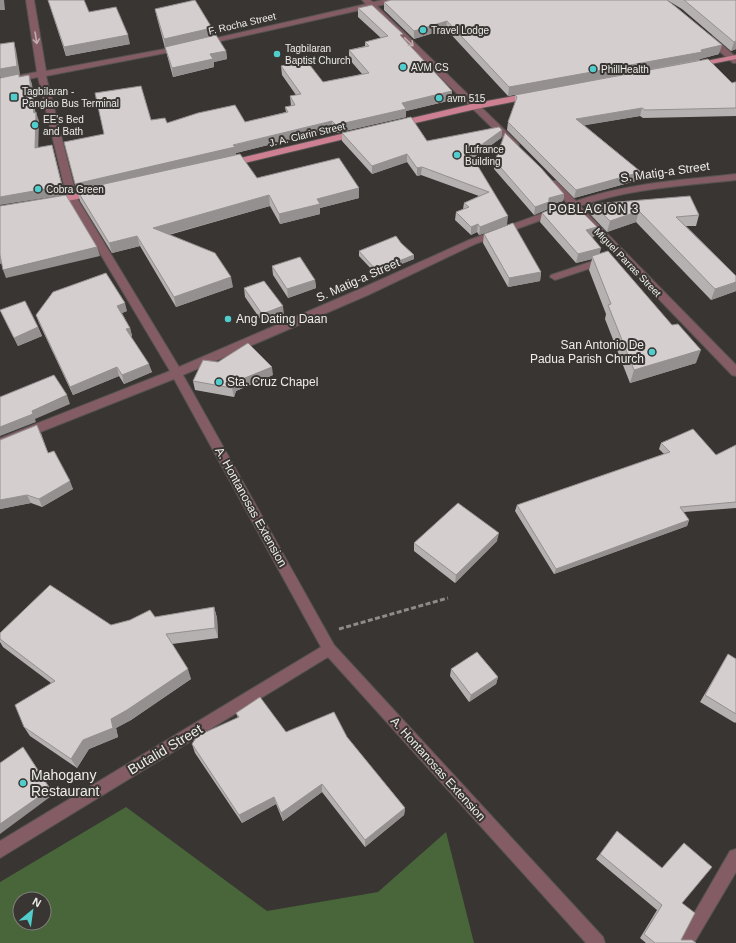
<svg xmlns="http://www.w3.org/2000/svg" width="736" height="943" viewBox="0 0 736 943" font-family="Helvetica,sans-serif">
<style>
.green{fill:#49653a;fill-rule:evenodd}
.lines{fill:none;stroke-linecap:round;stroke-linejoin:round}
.minor-casing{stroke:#55524f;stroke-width:2}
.major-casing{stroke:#55524f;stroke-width:2}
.path{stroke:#8e8b88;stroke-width:3;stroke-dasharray:5 2.5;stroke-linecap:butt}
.minor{fill:#835c64;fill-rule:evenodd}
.major{fill:#cd8091;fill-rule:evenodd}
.wall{fill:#b6b1b1}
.shaded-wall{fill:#949090}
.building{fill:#d4cece;stroke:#949090}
.oneway{stroke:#beacae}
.poi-dot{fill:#52cdcd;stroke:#383532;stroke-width:1.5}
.labels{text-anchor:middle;stroke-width:4;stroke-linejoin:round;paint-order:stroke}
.far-street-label{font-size:10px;fill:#eeedea;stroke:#383532}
.far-poi-label{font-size:10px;fill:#eeedea;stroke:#383532;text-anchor:start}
.street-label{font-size:12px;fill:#eeedea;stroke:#383532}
.far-quarter-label{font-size:12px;letter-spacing:1px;fill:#eeedea;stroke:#383532}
.poi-label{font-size:12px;fill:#eeedea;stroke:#383532;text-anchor:start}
.near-street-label{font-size:14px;fill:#eeedea;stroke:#383532}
.near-poi-label{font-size:14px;fill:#eeedea;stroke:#383532;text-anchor:start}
</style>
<rect width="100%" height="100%" fill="#383532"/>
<!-- green -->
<path class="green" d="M 126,807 L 267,911 L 378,892 L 446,832 L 474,943 L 0,943 L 0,882 ZM 20,899 L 44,899 L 44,923 L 20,923 Z"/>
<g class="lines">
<!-- minor casing -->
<g class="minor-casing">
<path id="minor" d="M 26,0 L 34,0 L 46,71 L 181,46 L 185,48 L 181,50 L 46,76 L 77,198 L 179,367 L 360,289 L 469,240 L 568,204 L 550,185 L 548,183 L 550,181 L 556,181 L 576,201 C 628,183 682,180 736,174 L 736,180 C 683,186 631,188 580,206 L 736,365 L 736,376 L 732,375 L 572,209 L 475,244 L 368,295 L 183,375 L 334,645 L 603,937 L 605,943 L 586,943 L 328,657 L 0,858 L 0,841 L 321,647 L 174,379 L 0,448 L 0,438 L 170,371 L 67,198 L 38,77 L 0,85 L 0,79 L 37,72 Z
M 362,0 L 370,0 L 373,2 L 383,0 L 397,0 L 396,2 L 377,6 L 518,143 L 519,145 L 518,147 L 512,147 L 369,8 L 203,45 L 199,43 L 203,41 L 366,4 Z
M 706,36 L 712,36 L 736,57 L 736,63 L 733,63 L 706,40 Z
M 605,257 L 609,258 L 610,260 L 609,262 L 555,280 L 550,277 L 551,275 Z
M 736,849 L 736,872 L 694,943 L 677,943 L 730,851 Z"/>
</g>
<!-- major casing -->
<g class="major-casing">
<path id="major" d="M 736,55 L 736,59 L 696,67 L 692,65 L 696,63 Z
M 530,93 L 534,96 L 533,98 L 476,109 L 398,127 L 394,124 L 395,122 L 476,103 Z
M 358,130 L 361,131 L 362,133 L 361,135 L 228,167 L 223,164 L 228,161 Z
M 95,190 L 100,193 L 98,195 L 52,204 L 47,201 L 52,198 Z"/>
</g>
<!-- path -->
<path class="path" d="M 339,629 L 448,598"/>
<!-- minor -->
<use href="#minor" class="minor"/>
<!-- major -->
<use href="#major" class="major"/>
</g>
<!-- wall -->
<path class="wall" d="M 48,0 L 89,12 L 130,44 L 66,56 Z
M 667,0 L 736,0 L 736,49 L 731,51 L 682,9 Z
M 384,2 L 719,54 L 700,59 L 699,60 L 732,83 L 736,82 L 736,116 L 643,118 L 640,116 L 584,125 L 641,172 L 639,180 L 574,198 L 507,130 L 508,122 L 515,103 L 515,95 L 689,62 L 508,96 L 446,29 L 414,39 L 384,10 Z
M 358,8 L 403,38 L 452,91 L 452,100 L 406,111 L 406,117 L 336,133 L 332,129 L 236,153 L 236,155 L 257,178 L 359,198 L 320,208 L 320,214 L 280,224 L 270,206 L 169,235 L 233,287 L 176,307 L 140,246 L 112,253 L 80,201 L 78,192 L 77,192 L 104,134 L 151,120 L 167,123 L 245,122 L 286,112 L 285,107 L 291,106 L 290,96 L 296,95 L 282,75 L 281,66 L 323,82 L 362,74 L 349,59 L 349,50 L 365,46 L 365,42 L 381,38 L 358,17 Z
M 155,9 L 212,28 L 213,36 L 226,51 L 227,59 L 214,62 L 214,67 L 173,77 L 167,55 L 166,48 L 165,48 L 157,18 Z
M 502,130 L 501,138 L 473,158 L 507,225 L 479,235 L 477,232 L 471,235 L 455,220 L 456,212 L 463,209 L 464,203 L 479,196 L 421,175 L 417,176 L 407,162 L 372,174 L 342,141 L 342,133 L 427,141 Z
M 495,161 L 564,194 L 563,201 L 549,205 L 548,209 L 534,215 L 494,169 Z
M 593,204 L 699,215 L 696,226 L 686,226 L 736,276 L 736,291 L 711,300 L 636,222 L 607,232 L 590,214 Z
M 542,213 L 597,227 L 595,236 L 591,237 L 601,248 L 599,254 L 696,363 L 630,383 L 605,319 L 606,314 L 589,270 L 592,259 L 576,263 L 540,222 Z
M 484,234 L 541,272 L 540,281 L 508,287 L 483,243 Z
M 359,251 L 414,259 L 376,274 L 359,256 Z
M 272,266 L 315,280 L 316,288 L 288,298 L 273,275 Z
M 244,288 L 284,315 L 263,323 L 245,297 Z
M 0,310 L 38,327 L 42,336 L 18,346 Z
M 127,311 L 122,313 L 130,328 L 132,336 L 131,337 L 152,372 L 124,384 L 119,376 L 73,395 L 39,323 L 36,315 Z
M 273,375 L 236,391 L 234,397 L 195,390 L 193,381 Z
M 41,433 L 48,453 L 73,489 L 42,507 L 31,503 L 0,509 L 0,440 Z
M 661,443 L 716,455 L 736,445 L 736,508 L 684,512 L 689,520 L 687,526 L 554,574 L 515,511 L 517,505 L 664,454 L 659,449 Z
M 497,541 L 455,583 L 414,551 L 414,543 Z
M 214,607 L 217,618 L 218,638 L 172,644 L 191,679 L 131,720 L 116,728 L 118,737 L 89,749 L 77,768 L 30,736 L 24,727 L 51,683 L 3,647 L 0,642 L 0,633 L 111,625 L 155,617 Z
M 728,654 L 736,659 L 736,722 L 735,723 L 700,702 Z
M 451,669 L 498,677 L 496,684 L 469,702 L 450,676 Z
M 236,713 L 286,732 L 347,737 L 405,808 L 404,815 L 365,847 L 322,792 L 283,821 L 276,804 L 242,823 L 195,753 L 192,744 L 238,718 Z
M 600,854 L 682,903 L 681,940 L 696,943 L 646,943 L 640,938 L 657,910 L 596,859 Z"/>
<!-- shaded-wall -->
<path class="shaded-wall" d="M 0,0 L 4,0 L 5,10 L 0,10 Z
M 447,21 L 446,29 L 414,39 L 414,31 Z
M 212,28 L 213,37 L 165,48 L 164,39 Z
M 128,35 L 130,44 L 66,56 L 64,47 Z
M 736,41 L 736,49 L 731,51 L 734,42 Z
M 14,42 L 16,50 L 20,74 L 19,74 L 22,85 L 0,77 L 0,69 Z
M 722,45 L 719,54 L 700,59 L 699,60 L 508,96 L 509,87 L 701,50 Z
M 226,51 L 227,59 L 214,62 L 214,67 L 173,77 L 172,68 L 210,54 Z
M 29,75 L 32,84 L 36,117 L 36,112 L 39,121 L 38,156 L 35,148 L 34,113 Z
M 452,91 L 452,100 L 406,111 L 406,117 L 336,133 L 336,125 L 402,103 Z
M 642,108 L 640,116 L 575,127 L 576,119 Z
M 332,121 L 332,129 L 236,153 L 236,156 L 77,190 L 78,192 L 77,192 L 75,184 Z
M 502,130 L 501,138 L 469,161 L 470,153 Z
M 52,145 L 65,195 L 0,205 L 0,197 Z
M 407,154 L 407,162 L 372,174 L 372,166 Z
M 422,167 L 421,175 L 417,176 L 417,168 Z
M 641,172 L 639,180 L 574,198 L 576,190 Z
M 359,188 L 359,198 L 320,208 L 320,214 L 280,224 L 279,214 L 317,199 Z
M 564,194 L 563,201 L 549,205 L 548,209 L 534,215 L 535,207 L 549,198 Z
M 269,195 L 270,206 L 156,238 L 153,228 Z
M 639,211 L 636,222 L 607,232 L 610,221 Z
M 508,216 L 507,225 L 479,235 L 480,227 Z
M 478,224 L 477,232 L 471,235 L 471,227 Z
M 597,227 L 595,236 L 584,239 L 586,230 Z
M 137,236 L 140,246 L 112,253 L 109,243 Z
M 97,247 L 100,256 L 6,278 L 3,270 Z
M 601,248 L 599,257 L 592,256 L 592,259 L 576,263 L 578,254 Z
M 0,255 L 3,263 L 0,264 Z
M 414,255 L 414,259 L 376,274 L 376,270 Z
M 541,272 L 540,281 L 508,287 L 509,278 Z
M 231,277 L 233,287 L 176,307 L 174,297 Z
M 315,280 L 316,288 L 288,298 L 287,289 Z
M 736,282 L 736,291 L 711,300 L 715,289 Z
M 125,303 L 127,311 L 119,314 L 117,306 Z
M 283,306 L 284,315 L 263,323 L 262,314 Z
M 38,327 L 42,336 L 18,346 L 14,338 Z
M 130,328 L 132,336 L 129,338 L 126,329 Z
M 701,350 L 696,363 L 630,383 L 634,370 Z
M 149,364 L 152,372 L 124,384 L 122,375 Z
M 117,367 L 119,376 L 73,395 L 70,387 Z
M 272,367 L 273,375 L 236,391 L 234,397 L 232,388 L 235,382 Z
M 67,395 L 70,404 L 35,419 L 36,422 L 0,436 L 0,427 L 32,411 Z
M 70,481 L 73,489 L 42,507 L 39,499 Z
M 27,495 L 31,503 L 0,509 L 0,500 Z
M 689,520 L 687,526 L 554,574 L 556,569 Z
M 499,533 L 497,541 L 455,583 L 456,575 Z
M 214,607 L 217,618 L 218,638 L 215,628 Z
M 188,669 L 191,679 L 131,720 L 116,728 L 118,737 L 89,749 L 77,768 L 71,759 L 83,740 L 111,719 Z
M 498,677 L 496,684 L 469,702 L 471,695 Z
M 23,747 L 54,794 L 0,834 L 0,824 Z
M 322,784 L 322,792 L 283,821 L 281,813 Z
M 274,797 L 276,804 L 242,823 L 239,815 Z
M 405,808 L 404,815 L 365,847 L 365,840 Z"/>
<!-- building -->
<path class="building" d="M 48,0 L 84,0 L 89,12 L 116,7 L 128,35 L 64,47 Z
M 195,0 L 212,28 L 164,39 L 155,9 Z
M 391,0 L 667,0 L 676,7 L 722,45 L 701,50 L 702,52 L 509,87 L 447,21 L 414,31 L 384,2 Z
M 684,0 L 736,0 L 736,41 L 734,42 Z
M 372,5 L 403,34 L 400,35 L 452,91 L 402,103 L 406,109 L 336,125 L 332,121 L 233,145 L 235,147 L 75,184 L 64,142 L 104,134 L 95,93 L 141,86 L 151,120 L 165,118 L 167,123 L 198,113 L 235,105 L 245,122 L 288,112 L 285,107 L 295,105 L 290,96 L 301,94 L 281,66 L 306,60 L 323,82 L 369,73 L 349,50 L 369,46 L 365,42 L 388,36 L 358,8 Z
M 216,35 L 226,51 L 210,54 L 213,59 L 172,68 L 165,47 Z
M 14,42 L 17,66 L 0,69 L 0,44 Z
M 708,59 L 732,83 L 735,82 L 736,82 L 736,108 L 645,110 L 642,108 L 576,119 L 641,172 L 576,190 L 508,122 L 517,97 L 515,95 Z
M 19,74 L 19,77 L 29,75 L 34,113 L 36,112 L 35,148 L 52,145 L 62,186 L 0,197 L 0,78 Z
M 411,117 L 427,141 L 499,127 L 502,130 L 470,153 L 508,216 L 480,227 L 478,224 L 471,227 L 456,212 L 469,207 L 464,203 L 489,192 L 422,167 L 417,168 L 407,154 L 372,166 L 342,133 Z
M 505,133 L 541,168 L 564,194 L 549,198 L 549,202 L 535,207 L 495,161 Z
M 240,154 L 257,178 L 339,158 L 359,188 L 317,199 L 320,204 L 279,214 L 269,195 L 153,228 L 215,253 L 231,277 L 174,297 L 137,236 L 109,243 L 77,190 Z
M 66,195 L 97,247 L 3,270 L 0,255 L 0,206 Z
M 690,196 L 699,215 L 676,217 L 736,276 L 736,282 L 715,289 L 639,211 L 610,221 L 593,204 Z
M 577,207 L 597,227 L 586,230 L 601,248 L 578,254 L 542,213 L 554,208 Z
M 513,223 L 541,272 L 509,278 L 484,234 Z
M 396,236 L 401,243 L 414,255 L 376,270 L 359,251 Z
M 608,251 L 672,325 L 678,324 L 701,350 L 634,370 L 608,305 L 611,304 L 592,256 Z
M 300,257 L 315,280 L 287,289 L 272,266 Z
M 106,273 L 125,303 L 117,306 L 130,328 L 126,329 L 149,364 L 122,375 L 117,367 L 70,387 L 36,315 L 53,292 Z
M 264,281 L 283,306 L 262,314 L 244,288 Z
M 25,301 L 38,327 L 14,338 L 0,310 Z
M 248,343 L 272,367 L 235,382 L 232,388 L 193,381 L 203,360 L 218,362 Z
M 54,375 L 67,395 L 32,411 L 33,414 L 0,427 L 0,397 Z
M 37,425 L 48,453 L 54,451 L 70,481 L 39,499 L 27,495 L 0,500 L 0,440 Z
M 693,429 L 716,455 L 736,445 L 736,502 L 680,507 L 689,520 L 556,569 L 517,505 L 670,452 L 661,443 Z
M 458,503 L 499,533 L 456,575 L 414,543 Z
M 50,585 L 111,625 L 130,620 L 150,610 L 155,617 L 214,607 L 215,628 L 166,634 L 188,669 L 127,710 L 111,719 L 113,728 L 83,740 L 71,759 L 24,727 L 15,705 L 55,681 L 0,639 L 0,633 Z
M 477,652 L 498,677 L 471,695 L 451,669 Z
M 728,654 L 736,659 L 736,714 L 705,695 Z
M 260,697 L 286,732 L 334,712 L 347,737 L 405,808 L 365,840 L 322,784 L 281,813 L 274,797 L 239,815 L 192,744 L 197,736 L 239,717 L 236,713 Z
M 23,747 L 50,789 L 0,824 L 0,763 Z
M 617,831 L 662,868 L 684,843 L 712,867 L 682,903 L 695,913 L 681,940 L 692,940 L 696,943 L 655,943 L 644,934 L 662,905 L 600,854 Z"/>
<!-- one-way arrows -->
<defs><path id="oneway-shaft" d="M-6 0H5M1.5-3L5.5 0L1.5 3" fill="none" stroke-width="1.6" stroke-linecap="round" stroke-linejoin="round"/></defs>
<g class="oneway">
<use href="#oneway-shaft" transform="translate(36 38) rotate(81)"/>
<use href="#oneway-shaft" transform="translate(409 42) rotate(44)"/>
</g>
<!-- markers -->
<g class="poi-dot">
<circle cx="423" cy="30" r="4"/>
<circle cx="277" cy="54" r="4"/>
<circle cx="403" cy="67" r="4"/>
<circle cx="593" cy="69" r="4"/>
<rect x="10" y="93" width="8" height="8" rx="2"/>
<circle cx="439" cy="98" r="4"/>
<circle cx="35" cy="125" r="4"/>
<circle cx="457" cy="155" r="4"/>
<circle cx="38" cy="189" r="4"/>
<circle cx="228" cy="319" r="4"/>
<circle cx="652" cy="352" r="4"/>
<circle cx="219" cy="382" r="4"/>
<circle cx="23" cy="783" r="4"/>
</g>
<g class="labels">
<!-- far-street labels -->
<g class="far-street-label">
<text transform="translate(242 23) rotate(-13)" y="4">F. Rocha Street</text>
<text transform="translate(307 134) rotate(-13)" y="4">J. A. Clarin Street</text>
<text transform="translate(628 262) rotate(46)" y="4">Miguel Parras Street</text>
</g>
<!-- far-poi labels -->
<g class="far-poi-label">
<text x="431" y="34">Travel Lodge</text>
<text x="285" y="52">Tagbilaran<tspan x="285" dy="12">Baptist Church</tspan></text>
<text x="411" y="71">AVM CS</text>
<text x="601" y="73">PhillHealth</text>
<text x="22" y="95">Tagbilaran -<tspan x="22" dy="12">Panglao Bus Terminal</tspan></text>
<text x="447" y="102">avm 515</text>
<text x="43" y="123">EE's Bed<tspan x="43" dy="12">and Bath</tspan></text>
<text x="465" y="153">Lufrance<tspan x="465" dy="12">Building</tspan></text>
<text x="46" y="193">Cobra Green</text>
</g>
<!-- street labels -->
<g class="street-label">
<text transform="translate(665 172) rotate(-8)" y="4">S. Matig-a Street</text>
<text transform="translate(358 280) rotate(-24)" y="4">S. Matig-a Street</text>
<text transform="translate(251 507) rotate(61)" y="4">A. Hontanosas Extension</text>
<text transform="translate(438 769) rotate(48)" y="4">A. Hontanosas Extension</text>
</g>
<!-- far-quarter labels -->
<g class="far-quarter-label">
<text x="594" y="213">POBLACION 3</text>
</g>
<!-- poi labels -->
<g class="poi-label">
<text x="236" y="323">Ang Dating Daan</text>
<text x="644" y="349" text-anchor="end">San Antonio De<tspan x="644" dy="14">Padua Parish Church</tspan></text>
<text x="227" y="386">Sta. Cruz Chapel</text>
</g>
<!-- near-street labels -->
<g class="near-street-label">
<text transform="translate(165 749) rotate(-31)" y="5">Butalid Street</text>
</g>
<!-- near-poi labels -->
<g class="near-poi-label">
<text x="31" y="780">Mahogany<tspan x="31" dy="16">Restaurant</tspan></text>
</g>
</g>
<!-- north arrow -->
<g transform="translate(32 911) rotate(29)"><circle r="19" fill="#383532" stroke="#817f7c"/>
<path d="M0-3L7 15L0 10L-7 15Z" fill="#52cdcd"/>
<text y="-6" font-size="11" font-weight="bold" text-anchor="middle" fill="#eeedea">N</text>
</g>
</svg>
